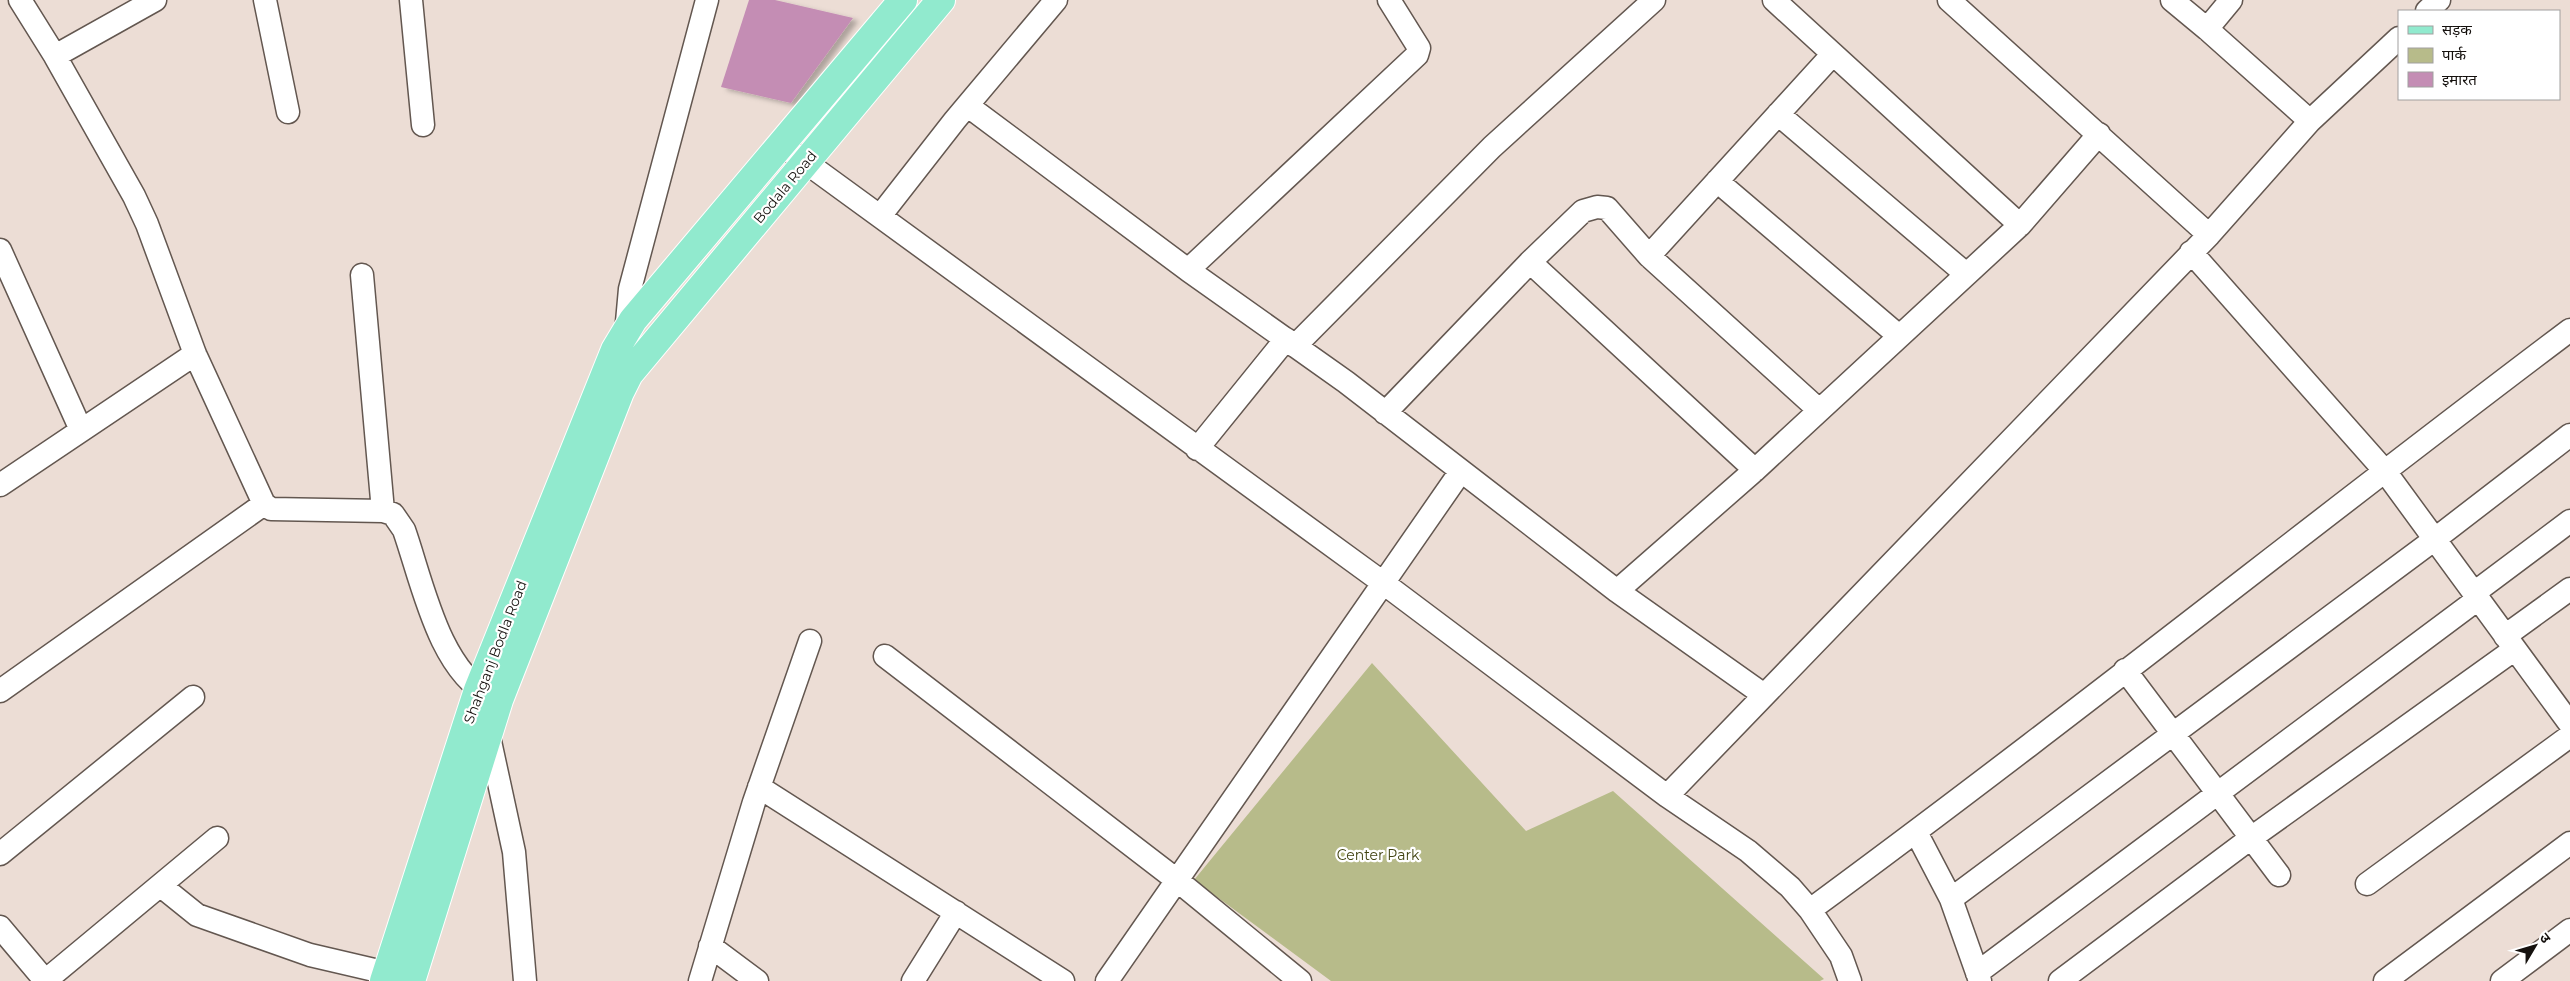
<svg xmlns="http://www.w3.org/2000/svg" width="2570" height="981" viewBox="0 0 2570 981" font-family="Montserrat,'Noto Sans Devanagari',sans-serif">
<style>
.green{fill:#b7bb8a}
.building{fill:#c48db4;filter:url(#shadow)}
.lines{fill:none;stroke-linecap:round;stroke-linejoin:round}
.minor-casing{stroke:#635750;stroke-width:25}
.major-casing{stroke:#fff;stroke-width:30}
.minor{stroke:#fff;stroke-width:22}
.major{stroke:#91eace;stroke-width:28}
.labels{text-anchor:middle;stroke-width:4.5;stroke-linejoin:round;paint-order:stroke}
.street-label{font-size:14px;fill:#15110e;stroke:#fff}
.park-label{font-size:14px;fill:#414311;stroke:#fff}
</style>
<defs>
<filter id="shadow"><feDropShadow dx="5.5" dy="3" stdDeviation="2.5" flood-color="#0004"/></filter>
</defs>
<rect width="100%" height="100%" fill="#ecddd5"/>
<!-- green -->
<path class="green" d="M 1372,663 L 1526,831 L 1613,791 L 1824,979 L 1820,981 L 1331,981 L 1194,880 Z"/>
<!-- building -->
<path class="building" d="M 749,0 L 775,0 L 853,18 L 791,103 L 721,87 Z"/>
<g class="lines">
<!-- minor casing -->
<g class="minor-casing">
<path id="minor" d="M 20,0 L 55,56 L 134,196 L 147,224 L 195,354 L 264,504 L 271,509 L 383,511 L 393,514 L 404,530 C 422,581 439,671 491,696
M 265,0 L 288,112
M 411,0 L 423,125
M 1774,0 L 2020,225
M 1949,0 L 2209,235
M 2172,0 L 2207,29
M 2231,0 L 2207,29 L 2310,121
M 2427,11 L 2439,0
M 55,56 L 155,0
M 968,106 L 1188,270 L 1417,55 L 1419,48 L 1389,0
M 1778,114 L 1966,274
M 782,145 L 1382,582 L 1667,796 L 1748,851 L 1790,887 L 1810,910 L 1841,956 L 1850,981
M 1717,181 L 1899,336
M 880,216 L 955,120 L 1056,0
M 0,250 L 81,430
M 2191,252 L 2384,470 L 2570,724
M 1530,262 L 1583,211 L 1597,207 L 1607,208 L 1649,256
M 1188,270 L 1346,382 L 1617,591 L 1764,695
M 362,275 L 383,511
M 626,333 L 630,289 L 707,0
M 1295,346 L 1492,147 L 1654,0
M 1819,410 L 1649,256 L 1833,54
M 1385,413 L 1530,262 L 1755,470
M 1197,449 L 1286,339
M 0,485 L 195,354
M 1617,591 L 1755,470 L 2020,225 L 2099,134
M 2474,593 L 2570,521
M 2505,636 L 2570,589
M 885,656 L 1178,881 L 1300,981
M 2125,670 L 2279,875
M 0,691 L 264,504
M 488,732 L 514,852 L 525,981
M 759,787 L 1063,981
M 1667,796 L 2209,235 L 2310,121 L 2399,38
M 1916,832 L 1951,899 L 1980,981
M 0,854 L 193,697
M 2367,884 L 2570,736
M 161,886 L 197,915 L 310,955 L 387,973
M 1951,899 L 2435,539 L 2570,435
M 1810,910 C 2067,721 2315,522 2570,330
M 0,927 L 43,978 L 51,976 L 217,838
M 710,946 L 757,981
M 1977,973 L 2478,599
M 700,981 L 754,802 L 810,641
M 913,981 L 956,912
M 1107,981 L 1461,471
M 2060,981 L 2251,838 L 2515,649
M 2385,981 L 2570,843
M 2502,981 L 2570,930"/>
</g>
<!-- major casing -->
<g class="major-casing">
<path id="major" d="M 384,981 L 478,690 L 615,350 L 633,320 L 903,0
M 411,981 L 499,700 L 620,392 L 629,374 L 941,0"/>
</g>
<!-- minor -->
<use href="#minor" class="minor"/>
<!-- major -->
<use href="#major" class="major"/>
</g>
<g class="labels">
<!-- street labels -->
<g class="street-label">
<text transform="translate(785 187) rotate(-50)" y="5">Bodala Road</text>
<text transform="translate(495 652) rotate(-69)" y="5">Shahganj Bodla Road</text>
</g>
<!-- park labels -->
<g class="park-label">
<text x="1378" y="860">Center Park</text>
</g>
</g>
<!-- legend -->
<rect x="2398" y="10" width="162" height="90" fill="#ffffff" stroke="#a1a09f"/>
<rect x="2408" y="26" width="25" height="8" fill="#91eace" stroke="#a1a09f"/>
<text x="2442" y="35" font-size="15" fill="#15110e">सड़क</text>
<rect x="2408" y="48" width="25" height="15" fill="#b7bb8a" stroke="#a1a09f"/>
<text x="2442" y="60" font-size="15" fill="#15110e">पार्क</text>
<rect x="2408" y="72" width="25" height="15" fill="#c48db4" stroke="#a1a09f"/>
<text x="2442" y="85" font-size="15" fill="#15110e">इमारत</text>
<!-- north arrow -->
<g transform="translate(2535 946) rotate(52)" stroke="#ffffff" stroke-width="4" paint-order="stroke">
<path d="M0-4L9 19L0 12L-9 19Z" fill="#15110e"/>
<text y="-8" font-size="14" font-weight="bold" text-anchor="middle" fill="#15110e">उ</text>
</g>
</svg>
